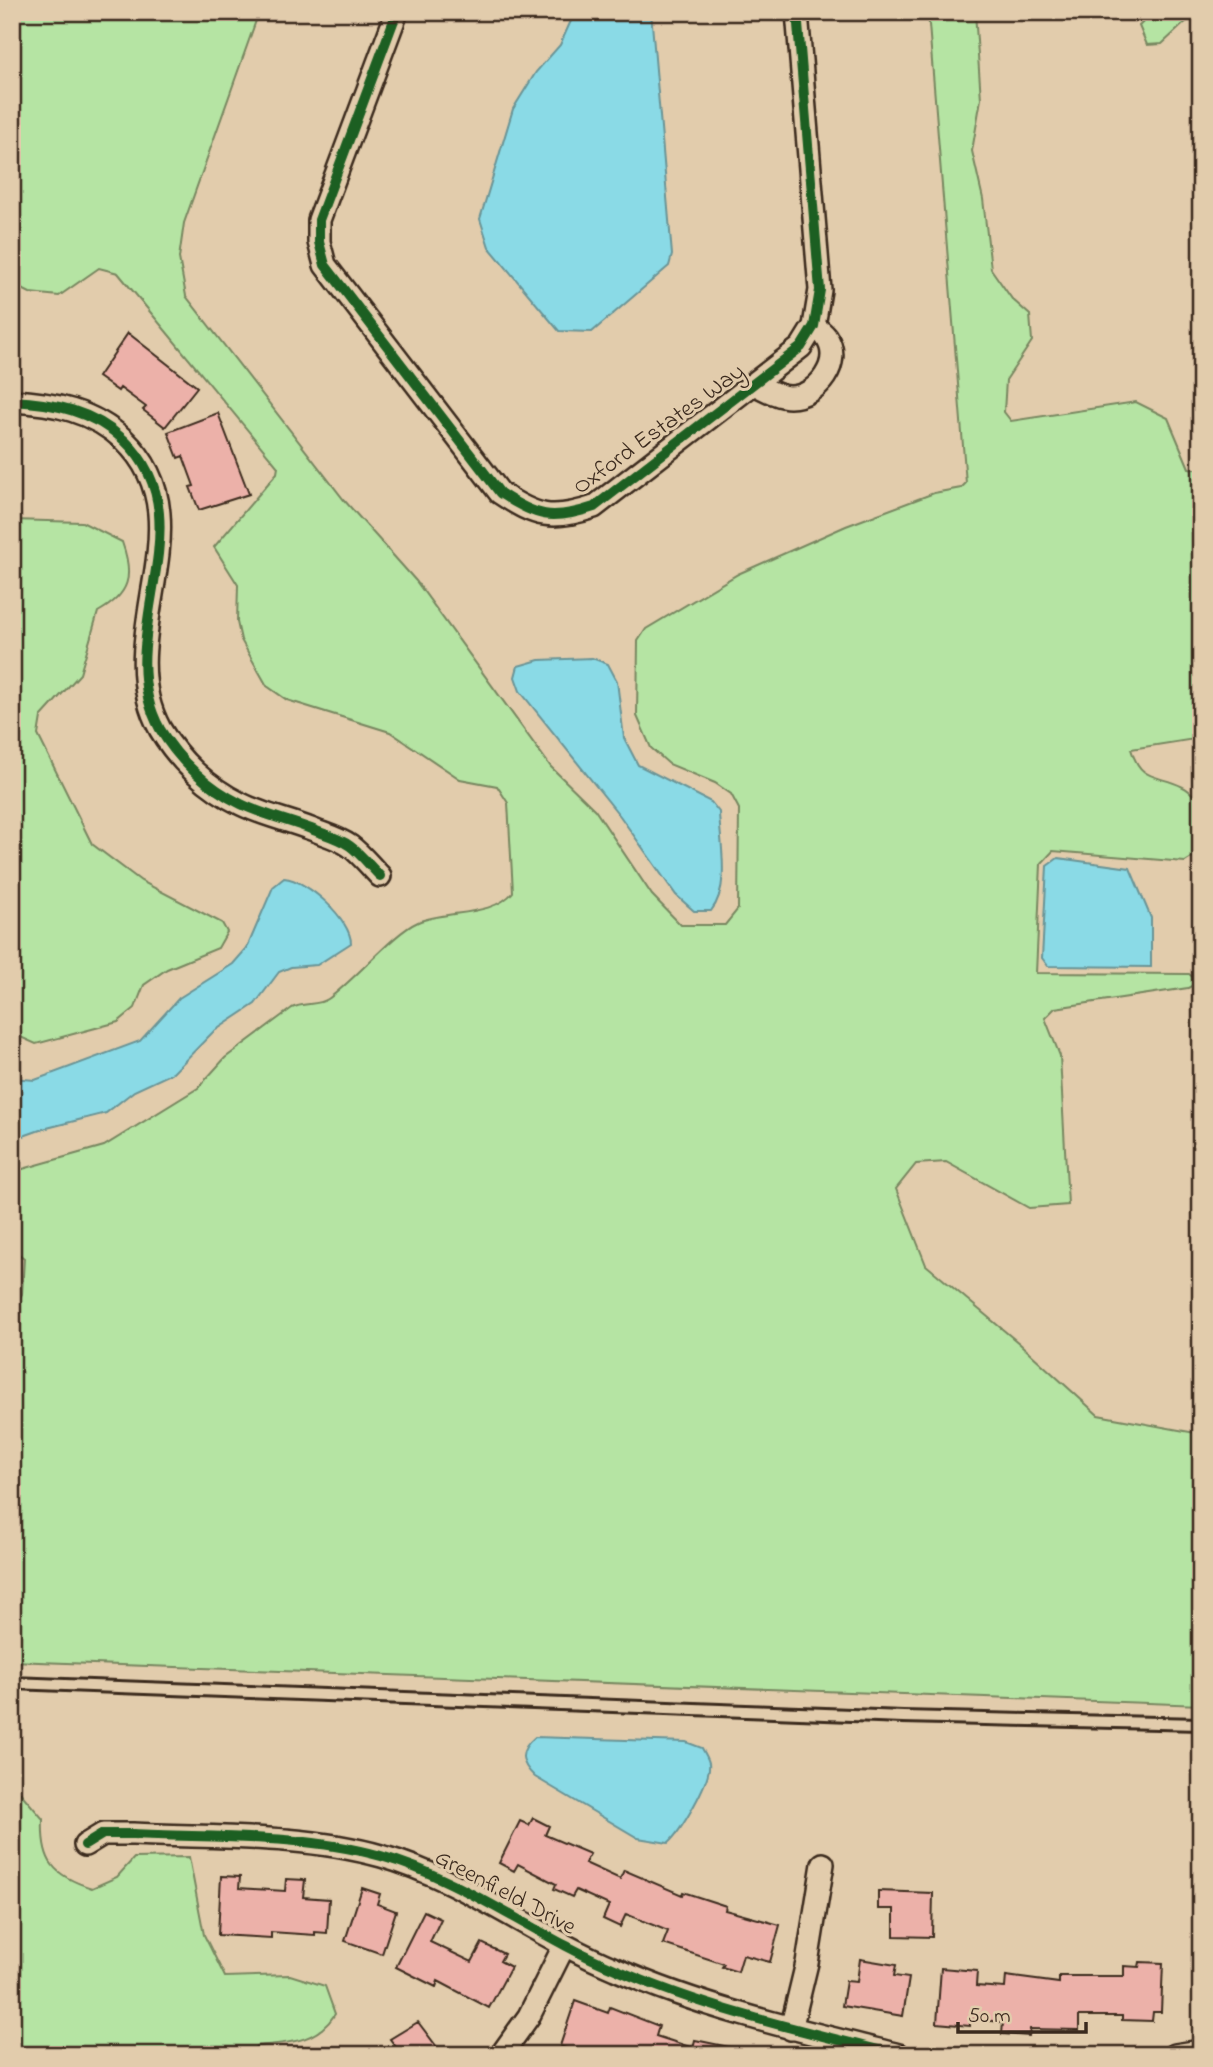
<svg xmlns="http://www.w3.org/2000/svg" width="1213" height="2067" viewBox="0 0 1213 2067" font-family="'Indie Flower',sans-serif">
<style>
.green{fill:#b5e4a3;stroke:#788760;stroke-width:2}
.water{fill:#8adae6;stroke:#6a9496;stroke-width:2}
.building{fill:#ecb1a9;stroke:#3b2a1e;stroke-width:2}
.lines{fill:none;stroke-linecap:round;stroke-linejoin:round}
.lane-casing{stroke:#3b2a1e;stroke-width:16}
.street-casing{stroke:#3b2a1e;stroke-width:26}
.lane{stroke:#e2ccac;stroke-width:10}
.street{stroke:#e2ccac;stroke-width:21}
.cycleway-casing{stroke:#e2ccac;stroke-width:15}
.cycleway{stroke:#1b5e20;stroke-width:10}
.labels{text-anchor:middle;stroke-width:6;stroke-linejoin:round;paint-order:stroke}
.street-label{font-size:24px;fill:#3b2a1e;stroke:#e2ccac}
</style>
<rect width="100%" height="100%" fill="#e2ccac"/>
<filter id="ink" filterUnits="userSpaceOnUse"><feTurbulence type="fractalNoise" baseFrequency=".0143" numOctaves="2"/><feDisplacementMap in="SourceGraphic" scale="14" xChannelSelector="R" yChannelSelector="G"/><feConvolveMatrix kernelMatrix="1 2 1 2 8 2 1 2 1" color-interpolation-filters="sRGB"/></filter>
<g filter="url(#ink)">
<!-- green -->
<path class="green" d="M 12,12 L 259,12 L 184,223 L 179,258 L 186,296 L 344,500 L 416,581 L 551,767 L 595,810 L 652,895 L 681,925 L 725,925 L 738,909 L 739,809 L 731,794 L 715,783 L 669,764 L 651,748 L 637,716 L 638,641 L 646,629 L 738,574 L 846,526 L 934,493 L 961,488 L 966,483 L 928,12 L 975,12 L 981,99 L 972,151 L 983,199 L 991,269 L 1012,299 L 1030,315 L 1032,341 L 1006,380 L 1004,412 L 1011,421 L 1136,402 L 1168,418 L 1189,468 L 1201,470 L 1201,738 L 1131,749 C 1141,783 1158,774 1183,787 C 1190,790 1196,798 1201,803 L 1201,852 L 1185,862 L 1053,851 L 1041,864 L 1036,973 L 1189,974 L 1199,982 L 1188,988 L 1055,1008 L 1045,1018 L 1060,1056 L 1068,1205 L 1029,1208 L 946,1162 L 916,1164 L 896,1189 L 926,1265 L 1020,1344 L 1098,1415 L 1201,1434 L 1201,1705 L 12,1661 L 12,1310 L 22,1294 L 24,1258 L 12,1249 L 12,1172 L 104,1146 L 198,1088 L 225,1058 L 292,1008 C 303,1002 318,1006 328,999 C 355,980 393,933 418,922 C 447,910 493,917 513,892 L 508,803 L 497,786 L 460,779 L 390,732 L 287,700 L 267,686 L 241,640 L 237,622 L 238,585 L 214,547 L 277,473 L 278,467 L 118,273 L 99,268 L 59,296 L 30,293 L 12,284 Z
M 1154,12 L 1201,12 L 1201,13 L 1191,17 L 1162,44 L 1147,45 L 1139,26 Z
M 12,520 L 82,522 L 122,542 C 134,576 130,594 98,612 L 80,674 L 41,717 L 38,735 L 92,844 L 141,881 L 222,923 L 227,932 L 218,948 L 167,969 L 144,985 L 135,1008 L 118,1022 L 36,1044 L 18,1036 L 12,1030 Z
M 12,1783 L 43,1819 C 41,1861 53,1876 92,1888 L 117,1877 L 134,1858 L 189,1857 L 204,1935 L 225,1977 L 290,1975 L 325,1986 L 335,2014 C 317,2043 288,2043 256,2046 L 252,2055 L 12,2055 Z"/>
<!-- water -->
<path class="water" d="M 575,12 L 651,12 L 672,255 L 669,266 L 592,332 L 559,331 L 489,247 L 480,219 L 513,109 L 536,72 L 560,45 Z
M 592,658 L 608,664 L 617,681 L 624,738 L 638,765 L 711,802 L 719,812 C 720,843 731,886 711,911 L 694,911 L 676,895 L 620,816 L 520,691 L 515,677 L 518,666 L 539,660 Z
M 1058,858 L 1130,868 L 1151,918 L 1151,967 L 1048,966 L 1042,958 L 1047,866 Z
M 284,878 C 308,880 351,920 351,943 L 317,965 L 291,967 L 279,972 L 255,1004 L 213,1032 L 173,1073 L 134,1091 L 106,1113 L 43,1129 L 12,1140 L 12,1078 L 35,1080 L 140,1041 L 179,998 L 233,964 L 247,948 L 273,887 Z
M 535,1737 L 686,1742 L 702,1748 C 704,1752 708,1758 709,1763 C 712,1779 680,1833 668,1843 L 638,1838 L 535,1777 C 520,1763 518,1751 535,1737 Z"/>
<!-- building -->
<path class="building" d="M 128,333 L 197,387 L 165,427 L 143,410 L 146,407 L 120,388 L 118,391 L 98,377 Z
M 218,413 L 249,494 L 199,510 L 190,487 L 194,486 L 183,456 L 178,458 L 168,432 Z
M 533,1818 L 549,1826 L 545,1835 L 590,1854 L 585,1863 L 620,1879 L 624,1870 L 682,1895 L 683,1892 L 726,1906 L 725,1910 L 780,1925 L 770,1962 L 743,1955 L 738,1972 L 722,1967 L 724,1964 L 663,1944 L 668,1931 L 626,1914 L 620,1927 L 603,1919 L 609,1905 L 576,1890 L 572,1897 L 554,1889 L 556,1884 L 518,1864 L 514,1871 L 499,1863 L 520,1821 L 529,1825 Z
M 221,1876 L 240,1877 L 239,1888 L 285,1891 L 286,1879 L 305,1880 L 303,1897 L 329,1899 L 327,1933 L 315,1932 L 315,1935 L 271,1932 L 271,1938 L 218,1935 Z
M 362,1888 L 380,1894 L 377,1904 L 396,1911 L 382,1954 L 345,1941 Z
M 878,1891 L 933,1893 L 932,1937 L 894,1936 L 894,1909 L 878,1909 Z
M 424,1911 L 441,1919 L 430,1942 L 472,1962 L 482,1943 L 504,1954 L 500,1961 L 511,1967 L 489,2008 L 438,1981 L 436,1987 L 396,1967 Z
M 860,1959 L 896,1965 L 894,1976 L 909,1978 L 903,2016 L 842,2006 L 846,1981 L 857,1982 Z
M 1140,1962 L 1163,1963 L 1161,2012 L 1153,2012 L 1152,2021 L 1122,2020 L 1122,2016 L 1079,2016 L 1079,2030 L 1030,2029 L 1029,2036 L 1002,2034 L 1003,2022 L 970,2019 L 970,2026 L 937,2023 L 941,1968 L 977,1971 L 976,1986 L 1005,1988 L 1006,1976 L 1059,1983 L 1059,1976 L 1124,1976 L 1124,1966 L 1139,1967 Z
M 575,2001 L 608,2013 L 610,2007 L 659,2026 L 656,2036 L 693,2048 L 695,2040 L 734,2048 L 733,2055 L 586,2055 L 560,2046 Z
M 418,2022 L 443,2055 L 402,2055 L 390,2039 Z"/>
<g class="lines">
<!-- lane casing -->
<g class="lane-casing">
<path id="lane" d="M 12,1683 L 903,1717 L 1201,1724"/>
</g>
<!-- street casing -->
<g class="street-casing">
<path id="street" d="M 397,12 L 319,220 L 319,242 L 325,265 L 500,493 C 536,517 552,521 594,507 L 801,347 L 814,326 L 820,290 L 797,12
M 754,384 C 765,389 778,397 790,397 C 817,397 844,362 826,337 C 824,333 817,329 814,326
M 12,401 C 54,403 93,411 124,440 C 209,521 108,636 160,729 C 179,761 208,788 241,804 C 263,815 288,820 311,829 C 323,834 339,838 350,846 C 361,854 370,866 380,876
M 85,1845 L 103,1834 L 133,1834 C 215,1838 302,1834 381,1856 C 464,1879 535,1936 615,1969 C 706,2009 802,2031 899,2055
M 791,2029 L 807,1963 L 823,1864
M 501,2055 L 529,2016 L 564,1946
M 1175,2055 L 1201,2051"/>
</g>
<!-- lane -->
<use href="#lane" class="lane"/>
<!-- street -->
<use href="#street" class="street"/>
<!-- cycleway casing -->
<g class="cycleway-casing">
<path id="cycleway" d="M 397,12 L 319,220 L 319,242 L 325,265 L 500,493 C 536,517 552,521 594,507 L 801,347 L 814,326 L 820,290 L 797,12
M 12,401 C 54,403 93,411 124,440 C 209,521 108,636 160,729 C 179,761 208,788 241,804 C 263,815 288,820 311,829 C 323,834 339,838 350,846 C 361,854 370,866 380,876
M 85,1845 L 103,1834 L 133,1834 C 215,1838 302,1834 381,1856 C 464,1879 535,1936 615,1969 C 706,2009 802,2031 899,2055"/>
</g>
<!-- cycleway -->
<use href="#cycleway" class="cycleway"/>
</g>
</g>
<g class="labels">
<!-- street labels -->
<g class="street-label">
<text transform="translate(658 428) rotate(-36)" y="8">Oxford Estates Way</text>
<text transform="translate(506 1891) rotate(28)" y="8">Greenfield Drive</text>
</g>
</g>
<!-- margin -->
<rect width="1213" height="2067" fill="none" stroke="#e2ccac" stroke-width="42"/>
<rect x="21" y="21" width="1171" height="2025" fill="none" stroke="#3b2a1e" stroke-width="2.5" filter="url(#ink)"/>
<!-- scale -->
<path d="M958 2022v10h128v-10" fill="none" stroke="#3b2a1e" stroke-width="3.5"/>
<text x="968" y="2022" font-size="21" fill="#3b2a1e" stroke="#e2ccac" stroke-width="5" paint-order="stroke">50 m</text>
</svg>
